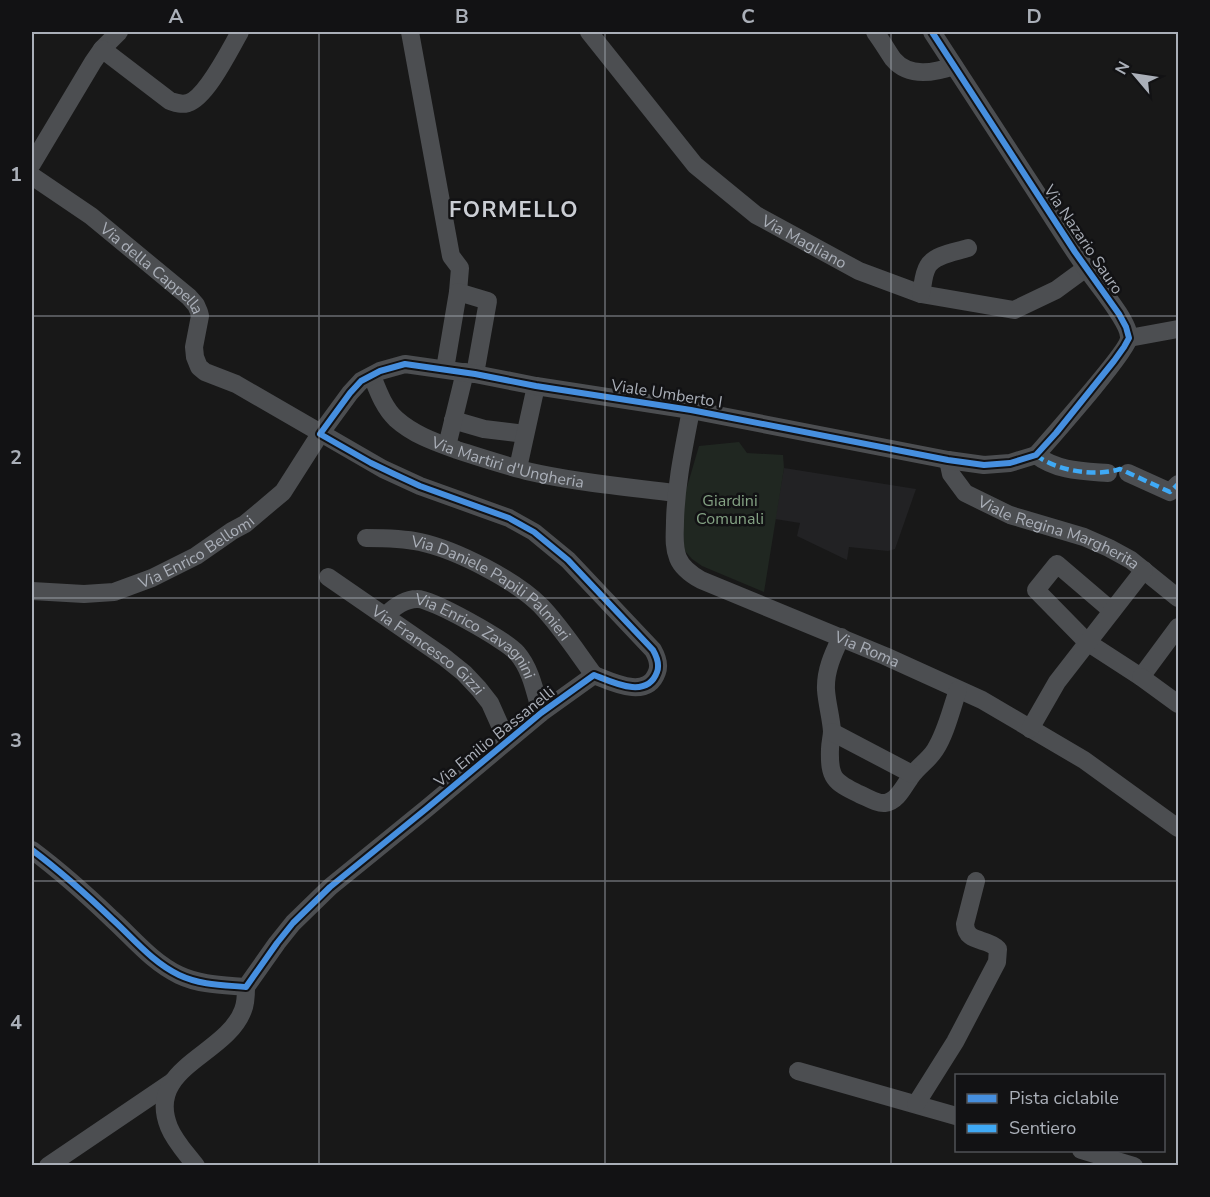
<svg xmlns="http://www.w3.org/2000/svg" width="1210" height="1197" viewBox="0 0 1210 1197" font-family="'Nunito Sans',sans-serif">
<style>
.built{fill:#222224}
.green{fill:#202721}
.lines{fill:none;stroke-linecap:round;stroke-linejoin:round}
.minor{stroke:#4c4e51;stroke-width:18}
.quiet{stroke:#3fa9f5;stroke-width:4.5;stroke-dasharray:9 4.5;stroke-linecap:butt}
.cycleway-casing{stroke:#121214;stroke-width:10}
.cycleway{stroke:#468fdf;stroke-width:6}
.grid{fill:none;stroke:#aaafb8;stroke-width:1.5;stroke-opacity:0.55}
.labels{text-anchor:middle;stroke-width:5;stroke-linejoin:round;paint-order:stroke}
.street-label{font-size:16px;fill:#aaafb8;stroke:#121214}
.park-label{font-size:16px;fill:#83a183;stroke:#121214}
.district-label{font-size:22px;font-weight:bold;letter-spacing:1.5px;fill:#cbced4;stroke:#121214}
.neatline{fill:none;stroke:#aaafb8;stroke-width:2}
.grid-label{font-size:20px;text-anchor:middle;font-weight:bold;fill:#aaafb8}
</style>
<rect width="100%" height="100%" fill="#181818"/>
<!-- built -->
<path class="built" d="M 784,468 L 916,489 L 895,549 L 888,551 L 849,547 L 847,560 L 797,536 L 800,523 L 775,519 Z"/>
<!-- green -->
<path class="green" d="M 739,442 L 747,453 L 783,455 L 784,468 L 764,592 L 702,566 L 692,559 L 684,550 L 682,504 L 699,446 Z"/>
<g class="lines">
<!-- minor -->
<g class="minor">
<path d="M 410,32 L 451,256 L 460,268 L 458,292"/>
<path id="s1" d="M 589,32 L 695,165 L 756,215 L 859,271 L 921,294 L 1014,310 L 1056,290 L 1086,268"/>
<path d="M 875,32 C 881,40 887,50 893,59 C 909,78 934,73 954,66"/>
<path d="M 932,32 C 964,81 996,131 1029,181 C 1048,210 1066,240 1086,268 C 1095,282 1130,322 1129,338 C 1128,351 1049,440 1036,455"/>
<path d="M 102,49 L 119,32"/>
<path d="M 32,164 L 93,62 L 102,49 L 170,101 C 176,103 181,105 188,103 C 207,97 230,49 240,32"/>
<path id="s2" d="M 32,176 L 91,216 L 189,297 L 196,305 L 199,312 L 200,316 L 194,347 L 195,357 L 199,367 L 205,372 L 236,384 L 383,469 L 420,486 L 509,518 L 534,532 L 568,560 L 653,650 C 657,657 660,664 657,672 C 647,700 612,682 594,675 L 541,713 L 426,809 L 330,887 L 293,923 L 277,943 L 246,987 C 223,985 200,985 179,975 C 152,962 133,938 112,919 C 87,895 60,871 32,850"/>
<path d="M 921,294 C 923,285 923,274 928,266 C 935,254 956,252 968,248"/>
<path d="M 1129,338 L 1178,329"/>
<path d="M 445,369 L 458,292 L 488,301 L 475,374"/>
<path id="s3" d="M 372,376 C 378,391 384,408 396,419 C 414,435 435,442 457,450 C 482,458 506,466 531,472 C 579,483 628,487 676,493"/>
<path id="s4" d="M 691,410 C 684,447 676,483 675,521 C 675,533 673,546 678,558 C 682,568 692,575 701,580 L 885,656 L 982,700 L 1084,760 L 1178,828"/>
<path d="M 453,420 L 484,429 L 525,434"/>
<path d="M 447,446 L 465,372"/>
<path d="M 1036,455 C 1057,471 1082,471 1108,473"/>
<path id="s5" d="M 948,460 L 951,474 L 965,493 L 1010,515 L 1084,537 L 1109,548 L 1131,560 L 1178,598"/>
<path d="M 518,468 L 536,386"/>
<path d="M 1128,473 L 1170,492 L 1178,484"/>
<path id="s6" d="M 366,538 C 384,538 402,538 420,542 C 457,550 515,580 541,606 C 561,627 577,652 594,675"/>
<path id="s7" d="M 328,577 L 444,657 L 464,673 L 479,689 L 490,703 L 507,741"/>
<path id="s8" d="M 32,591 L 84,594 L 114,592 L 152,578 L 196,556 L 232,531 L 245,524 L 283,492 L 320,434 L 350,393 L 361,381 L 380,371 L 405,364 L 475,374 L 536,386 L 691,410 L 948,460 L 984,465 L 1010,463 L 1036,455"/>
<path d="M 1112,611 L 1057,564 L 1036,590 L 1087,642 L 1141,677 L 1178,627"/>
<path id="s9" d="M 385,616 C 393,608 404,599 417,599 C 431,598 507,641 517,653 C 531,669 535,692 541,713"/>
<path d="M 841,637 C 833,654 825,671 826,690 C 827,704 831,717 832,731 C 832,737 830,743 830,749 C 829,778 834,782 859,794 C 867,797 877,804 885,803 C 897,802 904,786 910,778 C 917,767 928,761 935,750 C 946,733 951,710 958,690"/>
<path d="M 1141,677 L 1178,704"/>
<path d="M 1030,729 L 1057,682 L 1144,570"/>
<path d="M 832,732 L 912,774"/>
<path d="M 798,1071 L 956,1116"/>
<path d="M 916,1104 L 955,1042 L 997,962 L 998,949 C 987,937 966,944 965,924 L 976,881"/>
<path d="M 1081,1150 L 1134,1166"/>
<path d="M 48,1166 L 172,1082"/>
<path d="M 196,1166 C 187,1154 175,1142 169,1127 C 145,1067 226,1056 243,1010 C 246,1003 246,995 246,987"/>
</g>
<!-- quiet -->
<path class="quiet" d="M 1036,455 C 1056,471 1096,477 1120,469 L 1170,492 L 1178,484"/>
<!-- cycleway casing -->
<g class="cycleway-casing">
<path id="cycleway" d="M 32,850 C 60,871 87,895 112,919 C 133,938 152,962 179,975 C 200,985 223,985 246,987 L 277,943 L 293,923 L 330,887 L 426,809 L 541,713 L 594,675 C 612,682 647,700 657,672 C 660,664 657,657 653,650 L 568,560 L 534,532 L 509,518 L 420,486 L 394,474 L 371,463 L 320,434 L 350,393 L 361,381 L 380,371 L 405,364 L 475,374 L 536,386 L 691,410 L 948,460 L 984,465 L 1010,463 L 1036,455 L 1056,433 L 1114,361 L 1124,347 L 1129,338 L 1126,327 L 1119,314 L 1075,252 L 932,32"/>
</g>
<!-- cycleway -->
<use href="#cycleway" class="cycleway"/>
</g>
<!-- grid -->
<path class="grid" d="M 319,32 L 319,1166M 605,32 L 605,1166M 891,32 L 891,1166M 32,316 L 1178,316M 32,598 L 1178,598M 32,881 L 1178,881"/>
<g class="labels">
<!-- street labels -->
<g class="street-label">
<text transform="translate(1084 239) rotate(56)" y="6">Via Nazario Sauro</text>
<text dy="6" stroke="none"><textPath href="#s1" startOffset="304">Via Magliano</textPath></text>
<text dy="6" stroke="none"><textPath href="#s2" startOffset="152">Via della Cappella</textPath></text>
<text transform="translate(667 393) rotate(9)" y="6">Viale Umberto I</text>
<text dy="6" stroke="none"><textPath href="#s3" startOffset="171">Via Martiri d'Ungheria</textPath></text>
<text dy="6" stroke="none"><textPath href="#s5" startOffset="140">Viale Regina Margherita</textPath></text>
<text dy="6" stroke="none"><textPath href="#s8" startOffset="174">Via Enrico Bellomi</textPath></text>
<text dy="6" stroke="none"><textPath href="#s6" startOffset="140">Via Daniele Papili Palmieri</textPath></text>
<text dy="6" stroke="none"><textPath href="#s9" startOffset="108">Via Enrico Zavagnini</textPath></text>
<text dy="6" stroke="none"><textPath href="#s4" startOffset="362">Via Roma</textPath></text>
<text dy="6" stroke="none"><textPath href="#s7" startOffset="124">Via Francesco Gizzi</textPath></text>
<text transform="translate(494 736) rotate(-39)" y="6">Via Emilio Bassanelli</text>
</g>
<!-- park labels -->
<g class="park-label">
<text x="730" y="506">Giardini<tspan x="730" dy="18">Comunali</tspan></text>
</g>
<!-- district labels -->
<g class="district-label">
<text x="514" y="217">FORMELLO</text>
</g>
</g>
<!-- border -->
<rect width="1210" height="1197" fill="none" stroke="#121214" stroke-width="66"/>
<!-- legend -->
<rect x="955" y="1074" width="210" height="78" fill="#121214" stroke="#4f5156" stroke-width="1.5"/>
<rect x="967" y="1094" width="30" height="9" fill="#468fdf" stroke="#4f5156" stroke-width="1.5"/>
<text x="1009" y="1104" font-size="18" fill="#aaafb8">Pista ciclabile</text>
<rect x="967" y="1124" width="30" height="9" fill="#3fa9f5" stroke="#4f5156" stroke-width="1.5"/>
<text x="1009" y="1134" font-size="18" fill="#aaafb8">Sentiero</text>
<!-- north arrow -->
<g transform="translate(1135 75) rotate(299)" stroke="#121214" stroke-width="4.5" paint-order="stroke">
<path d="M0-4.5L10 22L0 15L-10 22Z" fill="#aaafb8"/>
<text y="-9" font-size="16" font-weight="bold" text-anchor="middle" fill="#aaafb8">N</text>
</g>
<rect x="33" y="33" width="1144" height="1131" class="neatline"/>
<g class="grid-label">
<text x="176" y="23">A</text>
<text x="462" y="23">B</text>
<text x="748" y="23">C</text>
<text x="1034" y="23">D</text>
<text x="16" y="181">1</text>
<text x="16" y="464">2</text>
<text x="16" y="747">3</text>
<text x="16" y="1029">4</text>
</g>
</svg>
